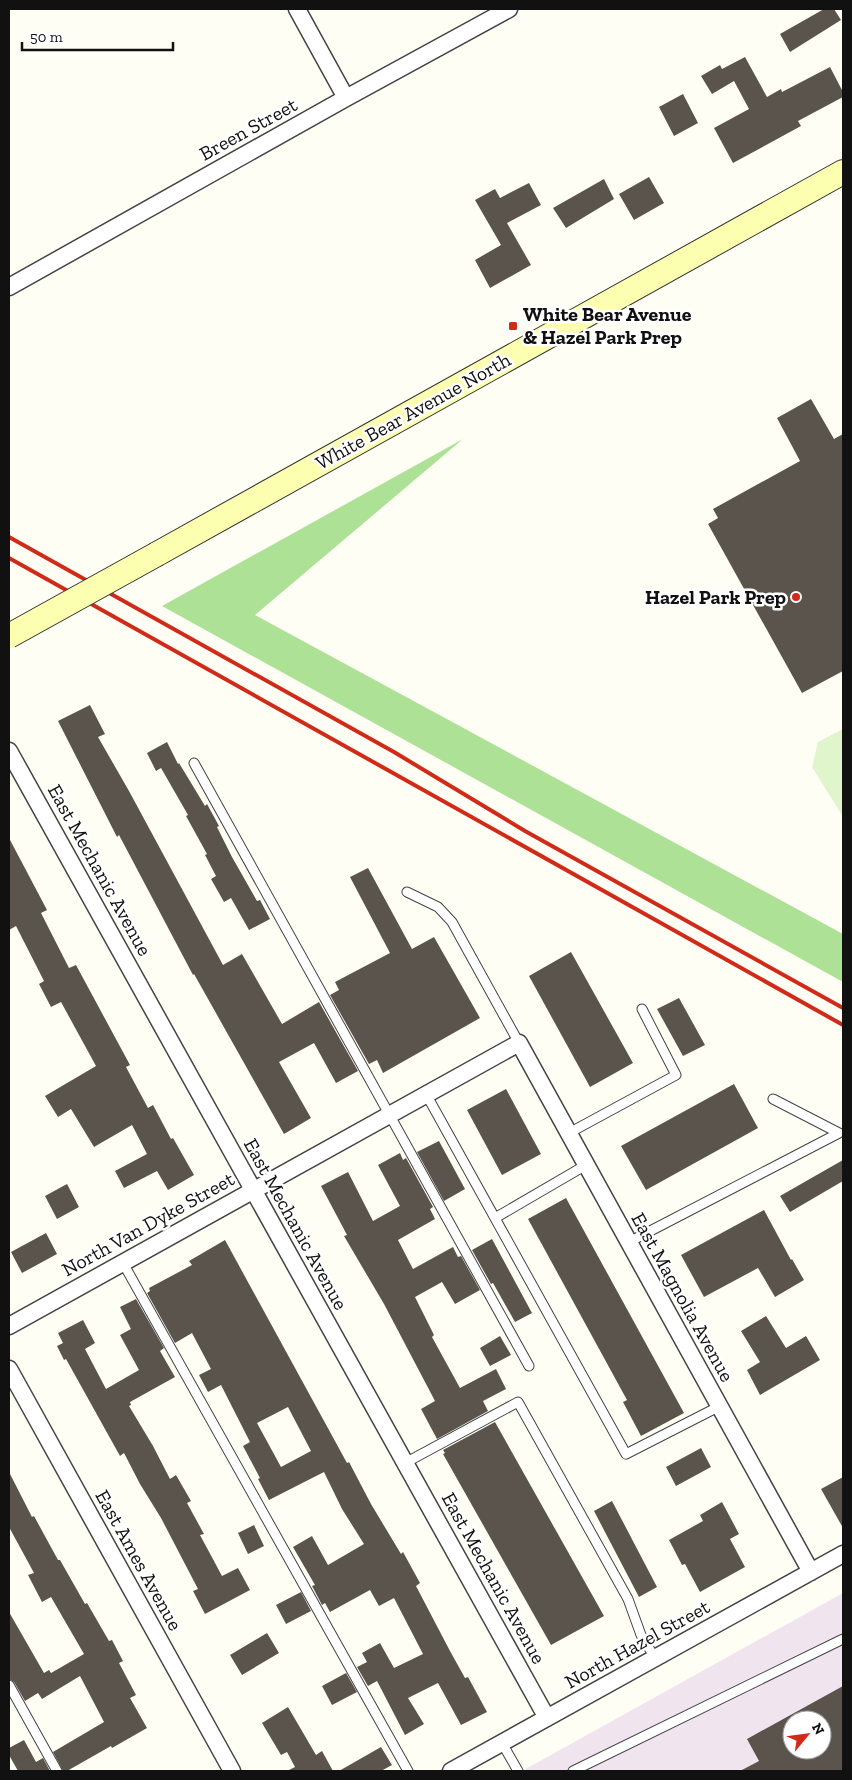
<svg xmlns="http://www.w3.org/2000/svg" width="852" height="1780" viewBox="0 0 852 1780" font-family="'Zilla Slab',serif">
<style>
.industrial{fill:#f0e5ef;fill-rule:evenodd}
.forest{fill:#ade296}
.pitch{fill:#e1f5cc}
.building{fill:#5b544c;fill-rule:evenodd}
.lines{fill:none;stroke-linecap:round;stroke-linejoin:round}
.lane-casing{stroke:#444;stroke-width:11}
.street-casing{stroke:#444;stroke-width:19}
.secondary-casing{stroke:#333;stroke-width:26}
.lane{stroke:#fff;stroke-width:9}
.street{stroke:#fff;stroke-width:16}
.secondary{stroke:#fcffb0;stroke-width:24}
.rail{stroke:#d22a18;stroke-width:4}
.secondary-bridge-casing{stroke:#333;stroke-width:26;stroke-linecap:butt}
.secondary-bridge{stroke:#fcffb0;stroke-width:24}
.poi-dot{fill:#d22a18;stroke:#fff;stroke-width:2}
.labels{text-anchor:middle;stroke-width:5;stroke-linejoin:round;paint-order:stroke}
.street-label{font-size:20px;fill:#111;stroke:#fff}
.poi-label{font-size:20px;font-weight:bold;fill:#111;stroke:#fff;text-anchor:start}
</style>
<rect width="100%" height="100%" fill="#fffef5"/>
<!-- industrial -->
<path class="industrial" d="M 843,1593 L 843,1771 L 522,1771 ZM 792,1720 L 822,1720 L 822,1750 L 792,1750 Z"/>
<!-- forest -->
<path class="forest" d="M 463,439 L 255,615 L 843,934 L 843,982 L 162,606 Z"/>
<!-- pitch -->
<path class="pitch" d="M 843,729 L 843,817 L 812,767 L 818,742 Z"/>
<!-- building -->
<path class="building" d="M 824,9 L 834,9 L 841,20 L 790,52 L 780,34 Z
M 745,57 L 767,97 L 781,89 L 782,92 L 830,67 L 843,92 L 843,97 L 798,121 L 801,126 L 733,163 L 714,128 L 749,109 L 734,81 L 712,94 L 701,76 L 720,65 L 722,69 Z
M 683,94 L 698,123 L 674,136 L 659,107 Z
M 649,177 L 664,203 L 634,220 L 619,194 Z
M 604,179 L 614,199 L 566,228 L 553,208 Z
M 529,183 L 541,205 L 507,223 L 531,265 L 490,288 L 475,260 L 501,245 L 475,200 L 495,189 L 500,198 Z
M 811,399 L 834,439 L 843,434 L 843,671 L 802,693 L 708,524 L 718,518 L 713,509 L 800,461 L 777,418 Z
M 90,705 L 105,734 L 98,737 L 129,791 L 223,965 L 242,954 L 282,1024 L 319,1002 L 358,1071 L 336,1083 L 314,1043 L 279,1062 L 311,1118 L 284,1134 L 194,974 L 193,975 L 119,835 L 117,837 L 58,721 Z
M 167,742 L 178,764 L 179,763 L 205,806 L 207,804 L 219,826 L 217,827 L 232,857 L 257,901 L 260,900 L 270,919 L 249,930 L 231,898 L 224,902 L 211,879 L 216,876 L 205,855 L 207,854 L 186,816 L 188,815 L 161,768 L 156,771 L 147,753 Z
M 9,838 L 47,910 L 41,913 L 69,968 L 76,965 L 130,1065 L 126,1067 L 148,1108 L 153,1105 L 171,1139 L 173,1138 L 194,1175 L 168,1190 L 157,1171 L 124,1188 L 115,1171 L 147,1154 L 132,1125 L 94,1147 L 71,1109 L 58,1117 L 45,1096 L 96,1066 L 61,1002 L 51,1007 L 39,984 L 44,981 L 16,926 L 9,930 Z
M 368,868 L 412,949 L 434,937 L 480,1018 L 383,1073 L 377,1060 L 369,1064 L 330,995 L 339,990 L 335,982 L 390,953 L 350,877 Z
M 571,952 L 633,1063 L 590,1087 L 529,976 Z
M 679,998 L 705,1045 L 683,1056 L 657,1009 Z
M 734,1084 L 758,1128 L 646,1190 L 621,1146 Z
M 506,1089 L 541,1154 L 502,1175 L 467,1110 Z
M 439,1141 L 465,1189 L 444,1201 L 417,1152 Z
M 400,1153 L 403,1160 L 406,1158 L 433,1207 L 430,1209 L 435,1219 L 398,1240 L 413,1269 L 453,1247 L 458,1257 L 461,1256 L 480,1290 L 455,1304 L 442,1282 L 415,1297 L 434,1335 L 432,1337 L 460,1388 L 496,1369 L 506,1389 L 483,1401 L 488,1411 L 437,1439 L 421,1409 L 435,1401 L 384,1304 L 344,1236 L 347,1235 L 321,1186 L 348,1172 L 373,1221 L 400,1206 L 378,1165 Z
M 843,1160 L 843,1181 L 790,1212 L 780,1196 Z
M 67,1184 L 79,1207 L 57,1219 L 45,1196 Z
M 566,1198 L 684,1413 L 641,1436 L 623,1402 L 627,1400 L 528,1219 Z
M 764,1210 L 791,1260 L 792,1259 L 804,1280 L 775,1297 L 758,1268 L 704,1297 L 681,1255 Z
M 46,1233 L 57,1254 L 22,1273 L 11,1252 Z
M 492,1239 L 532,1313 L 515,1322 L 493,1283 L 491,1284 L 472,1250 Z
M 225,1240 L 347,1463 L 349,1462 L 371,1504 L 401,1554 L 403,1552 L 420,1583 L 416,1586 L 450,1651 L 465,1678 L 468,1677 L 487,1712 L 461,1725 L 438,1683 L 408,1698 L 424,1724 L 405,1735 L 377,1681 L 368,1686 L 357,1667 L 367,1662 L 362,1653 L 380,1643 L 394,1668 L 423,1654 L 394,1598 L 379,1606 L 370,1590 L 330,1612 L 325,1603 L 322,1605 L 312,1586 L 315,1585 L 293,1547 L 312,1536 L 328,1565 L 364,1544 L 342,1509 L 324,1472 L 269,1500 L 258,1479 L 260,1478 L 243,1446 L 250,1442 L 221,1385 L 208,1392 L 199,1375 L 211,1369 L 192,1333 L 175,1343 L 147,1293 L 150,1291 L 149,1288 L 192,1265 L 189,1261 ZM 288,1407 L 311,1451 L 281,1467 L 257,1423 Z
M 136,1299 L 164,1348 L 160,1351 L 175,1377 L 130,1402 L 131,1405 L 129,1406 L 153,1446 L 170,1479 L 176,1475 L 191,1501 L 187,1503 L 204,1534 L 200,1535 L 222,1576 L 238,1568 L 250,1590 L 205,1614 L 193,1591 L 198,1589 L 161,1518 L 140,1484 L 124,1453 L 120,1456 L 66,1359 L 64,1360 L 57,1346 L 63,1343 L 58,1333 L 83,1320 L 95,1343 L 85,1349 L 106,1389 L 139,1370 L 120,1335 L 131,1329 L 120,1307 Z
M 766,1316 L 786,1348 L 806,1336 L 820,1360 L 760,1395 L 747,1370 L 760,1362 L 741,1331 Z
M 500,1336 L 511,1355 L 490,1366 L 480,1348 Z
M 495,1422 L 604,1616 L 551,1645 L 443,1454 L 445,1453 L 443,1450 Z
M 701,1448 L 711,1467 L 676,1486 L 666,1467 Z
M 9,1472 L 32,1517 L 34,1516 L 58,1560 L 60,1560 L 85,1604 L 87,1603 L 109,1641 L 112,1640 L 123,1661 L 119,1663 L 136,1695 L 130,1698 L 147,1728 L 112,1748 L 111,1746 L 67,1771 L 63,1771 L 53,1752 L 104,1722 L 80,1676 L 42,1699 L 38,1693 L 25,1701 L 14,1682 L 9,1679 L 9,1612 L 44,1673 L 49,1670 L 51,1673 L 84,1654 L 51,1597 L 42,1602 L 28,1575 L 34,1573 L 9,1527 Z
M 843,1477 L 843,1528 L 821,1489 Z
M 612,1501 L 657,1587 L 639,1597 L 594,1511 Z
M 722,1502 L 739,1534 L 730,1539 L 745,1567 L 700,1592 L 685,1564 L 682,1565 L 669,1540 L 703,1521 L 700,1515 Z
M 254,1525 L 264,1546 L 248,1554 L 238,1533 Z
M 301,1592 L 311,1611 L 286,1624 L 276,1605 Z
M 267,1633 L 279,1653 L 242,1675 L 230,1655 Z
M 346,1673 L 357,1692 L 332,1705 L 322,1686 Z
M 843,1686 L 843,1771 L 740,1771 L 759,1761 L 747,1739 ZM 792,1720 L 822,1720 L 822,1750 L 792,1750 Z
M 288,1707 L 316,1755 L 322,1751 L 333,1771 L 287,1771 L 295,1767 L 287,1752 L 281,1755 L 262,1723 Z
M 24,1740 L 36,1762 L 43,1758 L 50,1771 L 18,1771 L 9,1755 L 9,1748 Z
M 381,1747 L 392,1765 L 381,1771 L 339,1771 Z"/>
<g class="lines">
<!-- lane casing -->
<g class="lane-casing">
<path id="lane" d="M 194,763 L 529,1366
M 407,892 L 438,907 L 452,922 L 519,1043
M 426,1094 L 626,1454 L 720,1406
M 569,1133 L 676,1075 L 642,1009
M 495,1218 L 586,1165
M 629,1242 L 839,1133 L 773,1099
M 123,1263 L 408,1771
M 405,1463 L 518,1402 L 628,1599 L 641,1635 L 655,1658
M 9,1685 L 57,1771
M 502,1743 L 518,1771
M 573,1771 L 843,1639"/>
</g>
<!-- street casing -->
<g class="street-casing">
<path id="street" d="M 297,9 L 346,98
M 9,287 L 346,98 L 509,9
M 9,751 L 547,1718
M 9,1326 L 519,1043 L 811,1572
M 9,1369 L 232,1771
M 451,1771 L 843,1554"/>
</g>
<!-- secondary casing -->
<g class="secondary-casing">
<path id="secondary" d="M 157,554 L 843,172"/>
</g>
<!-- lane -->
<use href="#lane" class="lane"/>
<!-- street -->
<use href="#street" class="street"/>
<!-- secondary -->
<use href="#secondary" class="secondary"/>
<!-- rail -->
<path class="rail" d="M 9,537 L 394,752 L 525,831 L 843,1008
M 9,558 L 843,1025"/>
<!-- secondary-bridge casing -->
<g class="secondary-bridge-casing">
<path id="secondary-bridge" d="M 9,636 L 157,554"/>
</g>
<!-- secondary-bridge -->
<use href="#secondary-bridge" class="secondary-bridge"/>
</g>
<!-- markers -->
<g class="poi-dot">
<rect x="508" y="321" width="10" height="10" rx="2.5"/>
<circle cx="796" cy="597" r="5"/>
</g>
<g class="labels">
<!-- street labels -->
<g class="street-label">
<text transform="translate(248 129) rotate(-29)" y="7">Breen Street</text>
<text transform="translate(413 411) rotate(-29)" y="7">White Bear Avenue North</text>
<text transform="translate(100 870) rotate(61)" y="7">East Mechanic Avenue</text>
<text transform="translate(148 1224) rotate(-29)" y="7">North Van Dyke Street</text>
<text transform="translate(296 1224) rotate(61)" y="7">East Mechanic Avenue</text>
<text transform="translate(683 1297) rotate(61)" y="7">East Magnolia Avenue</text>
<text transform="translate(139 1560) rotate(61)" y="7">East Ames Avenue</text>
<text transform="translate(494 1578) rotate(61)" y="7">East Mechanic Avenue</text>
<text transform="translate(637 1644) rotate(-29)" y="7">North Hazel Street</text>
</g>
<!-- poi labels -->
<g class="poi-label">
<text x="523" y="321">White Bear Avenue<tspan x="523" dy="23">&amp; Hazel Park Prep</tspan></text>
<text x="786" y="604" text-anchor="end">Hazel Park Prep</text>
</g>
</g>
<!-- border -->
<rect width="852" height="1780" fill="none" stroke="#111111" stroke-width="20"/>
<!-- north arrow -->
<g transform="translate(807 1735) rotate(61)"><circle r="24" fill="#ffffff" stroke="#a0a0a0"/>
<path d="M0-4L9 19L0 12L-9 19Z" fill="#d22a18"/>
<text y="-8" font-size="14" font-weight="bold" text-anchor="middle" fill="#111111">N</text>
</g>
<!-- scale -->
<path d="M22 42v8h151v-8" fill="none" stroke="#111111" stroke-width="2.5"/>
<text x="30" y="42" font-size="15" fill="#111111" stroke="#ffffff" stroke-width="4" paint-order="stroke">50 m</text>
</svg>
